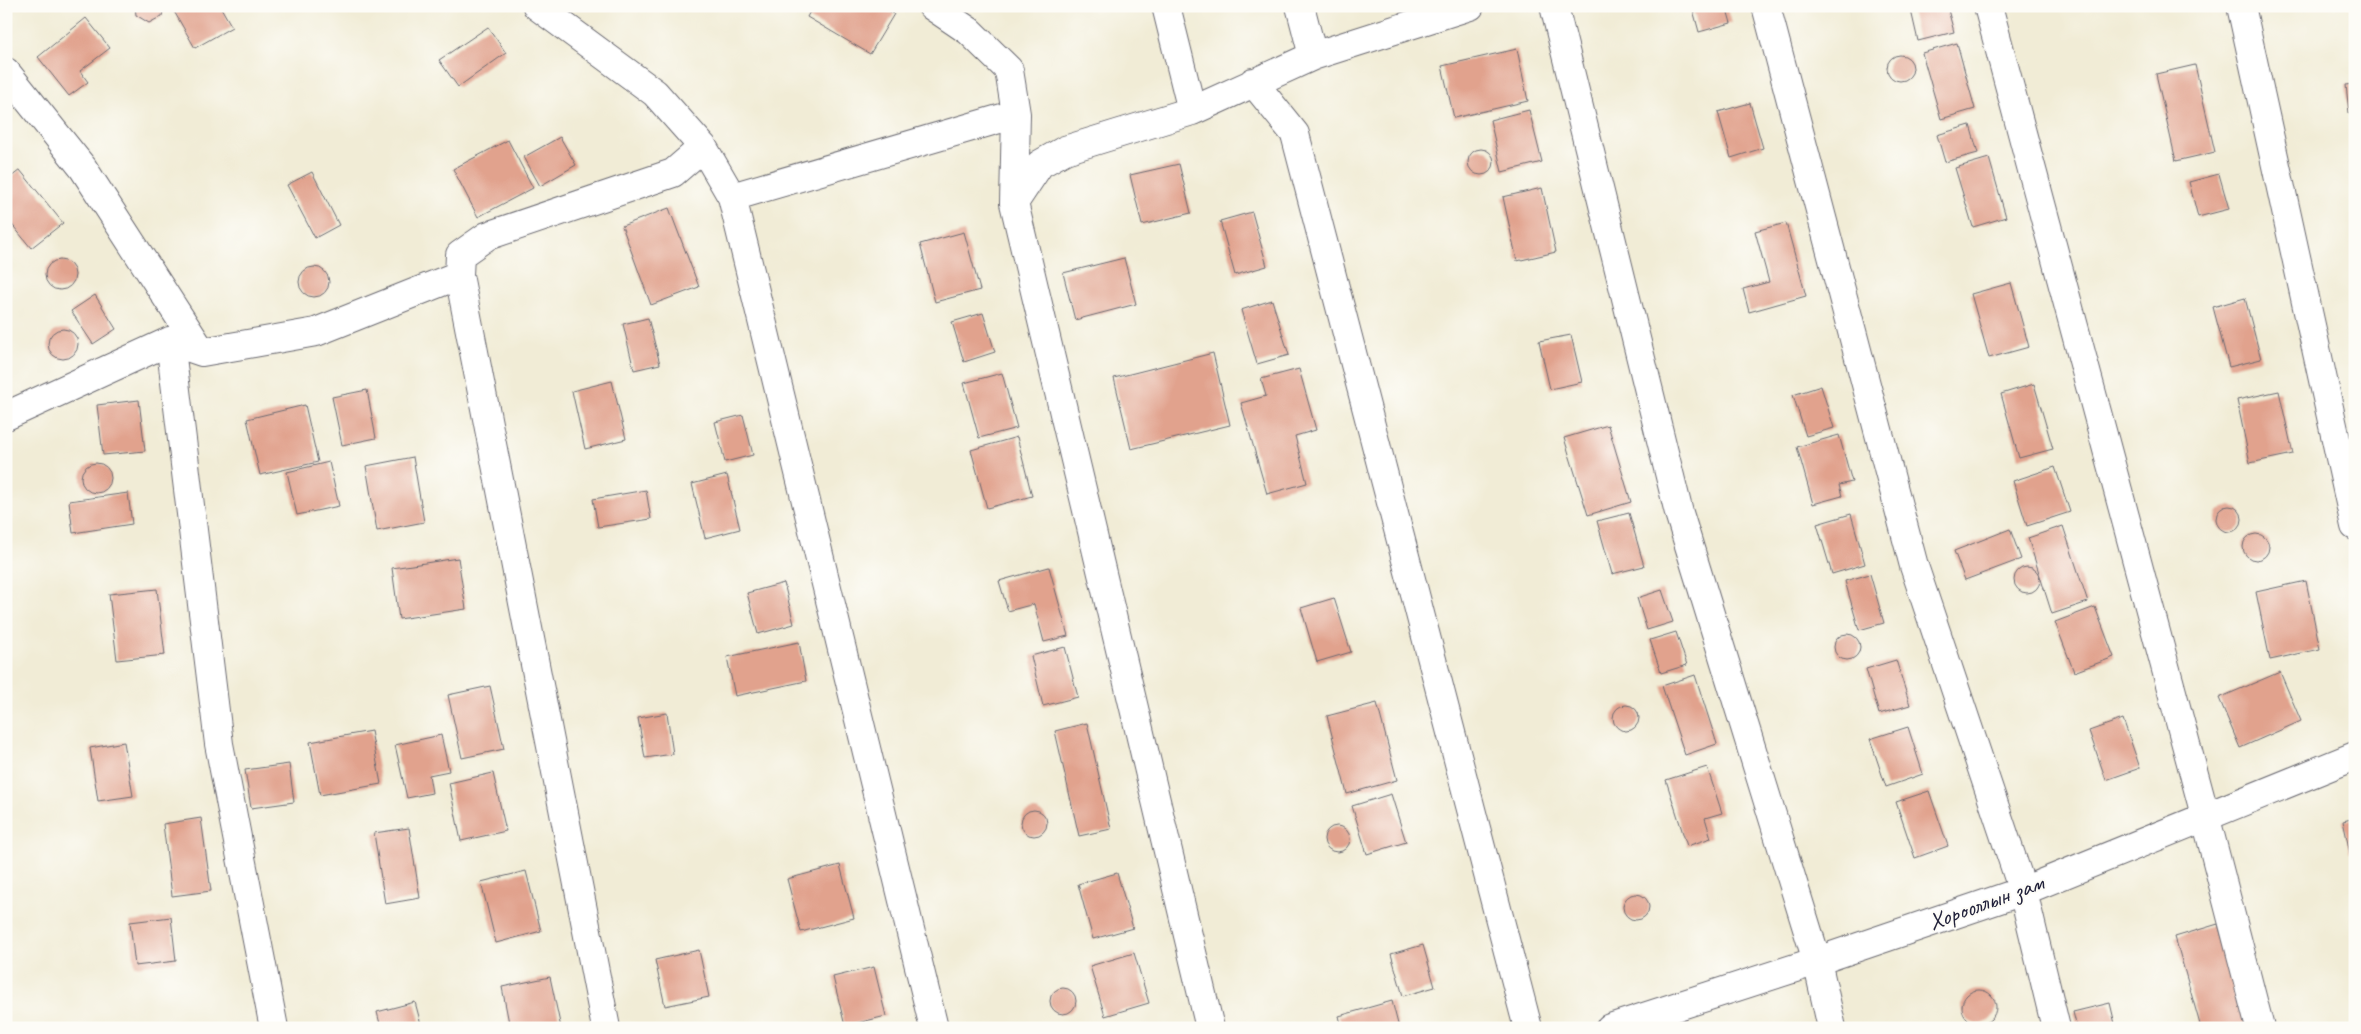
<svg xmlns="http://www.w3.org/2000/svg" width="2361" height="1034" viewBox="0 0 2361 1034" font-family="Caveat,sans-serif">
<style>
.building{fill:#e1a28d}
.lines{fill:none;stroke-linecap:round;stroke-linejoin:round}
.street-casing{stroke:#6a6971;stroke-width:30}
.secondary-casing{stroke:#6a6971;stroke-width:30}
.street{stroke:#fff;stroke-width:28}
.secondary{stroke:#fff;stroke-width:28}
.labels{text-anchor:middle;stroke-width:4;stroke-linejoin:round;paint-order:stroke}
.street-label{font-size:24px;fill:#22223b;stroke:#fdfcf7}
</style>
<rect width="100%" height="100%" fill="#fdfcf7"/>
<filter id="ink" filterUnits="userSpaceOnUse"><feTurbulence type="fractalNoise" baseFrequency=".02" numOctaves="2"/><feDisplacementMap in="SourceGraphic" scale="10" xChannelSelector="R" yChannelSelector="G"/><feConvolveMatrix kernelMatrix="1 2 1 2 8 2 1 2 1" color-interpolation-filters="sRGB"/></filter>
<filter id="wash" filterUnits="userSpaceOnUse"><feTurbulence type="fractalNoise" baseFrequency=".0096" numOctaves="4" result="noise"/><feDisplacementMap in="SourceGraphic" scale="20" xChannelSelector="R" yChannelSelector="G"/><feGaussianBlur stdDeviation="1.12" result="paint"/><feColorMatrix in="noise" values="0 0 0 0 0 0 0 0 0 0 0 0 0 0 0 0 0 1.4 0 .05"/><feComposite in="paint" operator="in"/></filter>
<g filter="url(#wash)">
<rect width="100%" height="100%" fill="#f1ecd6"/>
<g id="blocks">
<!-- building -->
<path class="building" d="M 135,6 L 164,6 L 162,16 L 149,23 L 136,15 Z
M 171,6 L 220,6 L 232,27 L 195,48 Z
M 813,6 L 881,6 L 894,14 L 870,54 L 807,17 Z
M 1692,6 L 1726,6 L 1731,23 L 1699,32 Z
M 1910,6 L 1947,6 L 1954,32 L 1918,41 Z
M 86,18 L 110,48 L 80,71 L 88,82 L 69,96 L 38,57 Z
M 488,27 L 506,53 L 458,87 L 439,60 Z
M 1957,43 L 1975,109 L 1941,119 L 1922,53 Z
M 1517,49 L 1528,101 L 1454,118 L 1442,66 Z
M1887 68a13 13 0 1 1 26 0a13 13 0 1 1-26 0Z
M 2195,65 L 2215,152 L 2176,161 L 2156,74 Z
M 2355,84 L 2355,112 L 2349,113 L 2346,85 Z
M 1750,103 L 1763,148 L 1731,158 L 1718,112 Z
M 1529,110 L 1542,162 L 1502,172 L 1490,120 Z
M 1970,125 L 1978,153 L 1945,162 L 1937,135 Z
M 560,137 L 576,165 L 540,186 L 524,157 Z
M 508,140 L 533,188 L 478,217 L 453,169 Z
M1468 162a13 13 0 1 1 26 0a13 13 0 1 1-26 0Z
M 1989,158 L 2006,217 L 1973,227 L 1955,168 Z
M 1179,164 L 1191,213 L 1142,225 L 1130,175 Z
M 20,170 L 63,223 L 31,248 L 6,217 L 6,181 Z
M 312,172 L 339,225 L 315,238 L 287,185 Z
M 2219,174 L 2229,209 L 2198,217 L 2189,182 Z
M 1542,188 L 1556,252 L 1517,261 L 1503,197 Z
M 669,208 L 699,287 L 651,305 L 622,226 Z
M 1252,212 L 1267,266 L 1235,275 L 1220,221 Z
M 1786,223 L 1806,296 L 1749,312 L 1743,289 L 1769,282 L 1755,231 Z
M 964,232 L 980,290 L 935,302 L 920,244 Z
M 1124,258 L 1136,304 L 1075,320 L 1063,273 Z
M45 275a15 15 0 1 1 30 0a15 15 0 1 1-30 0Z
M299 282a15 15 0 1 1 30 0a15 15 0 1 1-30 0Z
M 2011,283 L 2029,347 L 1989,358 L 1971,294 Z
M 95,295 L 116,329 L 93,344 L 71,311 Z
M 2245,298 L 2261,359 L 2229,367 L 2213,307 Z
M 1272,300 L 1289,355 L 1257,364 L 1241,310 Z
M 983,313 L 995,352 L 964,362 L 952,322 Z
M 648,318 L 660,364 L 634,370 L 623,324 Z
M48 344a15 15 0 1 1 30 0a15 15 0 1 1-30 0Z
M 1571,335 L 1582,382 L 1550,389 L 1539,341 Z
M 1213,353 L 1230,425 L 1131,449 L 1114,378 Z
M 1299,369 L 1316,430 L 1295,436 L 1307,483 L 1267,494 L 1241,403 L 1266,396 L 1261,379 Z
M 1002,373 L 1017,428 L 979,438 L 964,383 Z
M 612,381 L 626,439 L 585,449 L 572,391 Z
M 2034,384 L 2053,449 L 2019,458 L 2001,394 Z
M 1821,386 L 1834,428 L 1806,436 L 1793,395 Z
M 367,390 L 376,438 L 342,445 L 332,397 Z
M 2279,391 L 2293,454 L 2250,463 L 2237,400 Z
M 139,400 L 145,451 L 103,455 L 97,405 Z
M 305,405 L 318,462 L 260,475 L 247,419 Z
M 743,415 L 753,455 L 725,462 L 715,422 Z
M 1608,425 L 1631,502 L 1588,515 L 1564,438 Z
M 1839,435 L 1852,482 L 1839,485 L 1842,496 L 1813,504 L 1797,447 Z
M 1017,437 L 1032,496 L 987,508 L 971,450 Z
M 413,457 L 424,522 L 377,531 L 366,466 Z
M 329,462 L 339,506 L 297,515 L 287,472 Z
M81 478a15 15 0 1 1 30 0a15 15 0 1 1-30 0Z
M 2055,467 L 2070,512 L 2027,526 L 2013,481 Z
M 727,475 L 740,529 L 705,538 L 692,484 Z
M 646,490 L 651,519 L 598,527 L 593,499 Z
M 128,493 L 132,524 L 73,533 L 69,501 Z
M2216 519a13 13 0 1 1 26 0a13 13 0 1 1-26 0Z
M 1629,513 L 1644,566 L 1612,574 L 1597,521 Z
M 1851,514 L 1865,564 L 1832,574 L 1817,524 Z
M 2063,526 L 2088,602 L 2052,614 L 2028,538 Z
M 2010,529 L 2021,559 L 1965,580 L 1954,551 Z
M2243 547a13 13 0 1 1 26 0a13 13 0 1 1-26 0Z
M 458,558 L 466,609 L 399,619 L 392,568 Z
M 1049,567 L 1068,636 L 1044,642 L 1034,604 L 1008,611 L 999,581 Z
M2014 580a13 13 0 1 1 26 0a13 13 0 1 1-26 0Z
M 1870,574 L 1884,623 L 1859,630 L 1845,581 Z
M 2306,581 L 2320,649 L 2270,660 L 2256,592 Z
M 784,583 L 794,624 L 758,634 L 747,593 Z
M 157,589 L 165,655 L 117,660 L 109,594 Z
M 1662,590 L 1673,622 L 1647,630 L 1637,598 Z
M 1334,598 L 1351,652 L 1317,662 L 1301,608 Z
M 2095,607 L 2114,657 L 2074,672 L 2055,622 Z
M 1676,632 L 1687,665 L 1661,673 L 1650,640 Z
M1834 647a13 13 0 1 1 26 0a13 13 0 1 1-26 0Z
M 799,642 L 806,681 L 735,696 L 727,657 Z
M 1065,647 L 1078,697 L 1043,706 L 1031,656 Z
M 1896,660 L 1910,705 L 1879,714 L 1866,669 Z
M 2280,672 L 2301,721 L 2240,748 L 2219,698 Z
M 1695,675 L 1717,744 L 1685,755 L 1662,686 Z
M 490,686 L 504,749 L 462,758 L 448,695 Z
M 1377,703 L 1397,780 L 1347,794 L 1327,716 Z
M1613 718a13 13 0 1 1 26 0a13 13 0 1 1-26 0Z
M 667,713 L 673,754 L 645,758 L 638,718 Z
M 2123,719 L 2140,768 L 2106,780 L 2089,731 Z
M 1087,723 L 1111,829 L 1079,836 L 1055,731 Z
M 1908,727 L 1923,774 L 1886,787 L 1870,739 Z
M 371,731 L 381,784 L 320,795 L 310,742 Z
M 441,735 L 449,771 L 429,775 L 432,793 L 407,798 L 395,745 Z
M 124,742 L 133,796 L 98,801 L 90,748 Z
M 289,764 L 294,802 L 251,808 L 245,770 Z
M 1707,767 L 1722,813 L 1705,818 L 1711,838 L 1687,846 L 1666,780 Z
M 493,773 L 506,831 L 461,841 L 449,783 Z
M 1929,791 L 1948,846 L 1915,858 L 1896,802 Z
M 1391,794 L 1406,842 L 1367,854 L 1352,806 Z
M1021 823a13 13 0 1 1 26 0a13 13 0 1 1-26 0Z
M 201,818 L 211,891 L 172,896 L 163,824 Z
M 2355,818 L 2355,852 L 2350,853 L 2343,821 Z
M1324 839a13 13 0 1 1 26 0a13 13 0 1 1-26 0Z
M 409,828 L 420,898 L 385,904 L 374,833 Z
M 840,865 L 854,918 L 801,932 L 787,879 Z
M 526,871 L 541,931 L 496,943 L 481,882 Z
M 1117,873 L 1133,928 L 1093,939 L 1078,884 Z
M1623 907a13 13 0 1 1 26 0a13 13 0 1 1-26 0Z
M 171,917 L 176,961 L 135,966 L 130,922 Z
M 2218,924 L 2248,1028 L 2201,1028 L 2175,937 Z
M 1423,945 L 1435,987 L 1403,996 L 1391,954 Z
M 699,950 L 709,997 L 665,1006 L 655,960 Z
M 1134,953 L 1149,1003 L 1105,1016 L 1090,966 Z
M 874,967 L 886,1016 L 845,1026 L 833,977 Z
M 550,977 L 561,1028 L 510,1028 L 502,987 Z
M1050 1001a13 13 0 1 1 26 0a13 13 0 1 1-26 0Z
M1962 1007a17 17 0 1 1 34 0a17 17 0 1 1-34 0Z
M 1392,1001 L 1399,1028 L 1342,1028 L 1339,1016 Z
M 415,1002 L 422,1028 L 381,1028 L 377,1012 Z
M 2110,1003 L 2116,1028 L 2077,1028 L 2073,1012 Z"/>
</g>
</g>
<g filter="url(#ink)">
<use href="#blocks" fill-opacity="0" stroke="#6a6971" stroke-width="1"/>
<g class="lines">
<!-- street casing -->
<g class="street-casing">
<path id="street" d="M 537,6 L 655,93 L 703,147 L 732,197 L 934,1028
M 932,6 L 969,31 L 1009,70 L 1016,114 L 1014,203 L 1210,1028
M 1166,6 L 1192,111
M 1300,6 L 1313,56
M 1554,6 L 1679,513 L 1817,961 L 1832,1028
M 1766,6 L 1914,566 L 2023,891 L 2056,1028
M 1988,6 L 2205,815 L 2260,1028
M 2241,6 L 2355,526
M 6,72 L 83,168 L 202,352
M 1253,82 L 1295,134 L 1528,1028
M 732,197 L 1016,114
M 1014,203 L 1040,164 L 1065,150 L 1192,111 L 1313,56 L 1470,6
M 459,275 L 606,1028
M 170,341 L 219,744 L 274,1028
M 6,416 L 170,341 L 202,352 L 316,332 L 459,275 L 460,255 L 487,236 L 673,173 L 703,147"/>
</g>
<!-- secondary casing -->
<g class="secondary-casing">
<path id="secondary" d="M 1610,1028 L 1817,961 L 2023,891 L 2355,756"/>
</g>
<!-- street -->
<use href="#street" class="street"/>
<!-- secondary -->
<use href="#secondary" class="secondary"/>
</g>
</g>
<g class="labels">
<!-- street labels -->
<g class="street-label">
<text transform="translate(1986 902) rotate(-20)" y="8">Хорооллын зам</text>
</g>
</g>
<!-- margin -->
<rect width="2361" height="1034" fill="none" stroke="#fdfcf7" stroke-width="25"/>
</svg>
